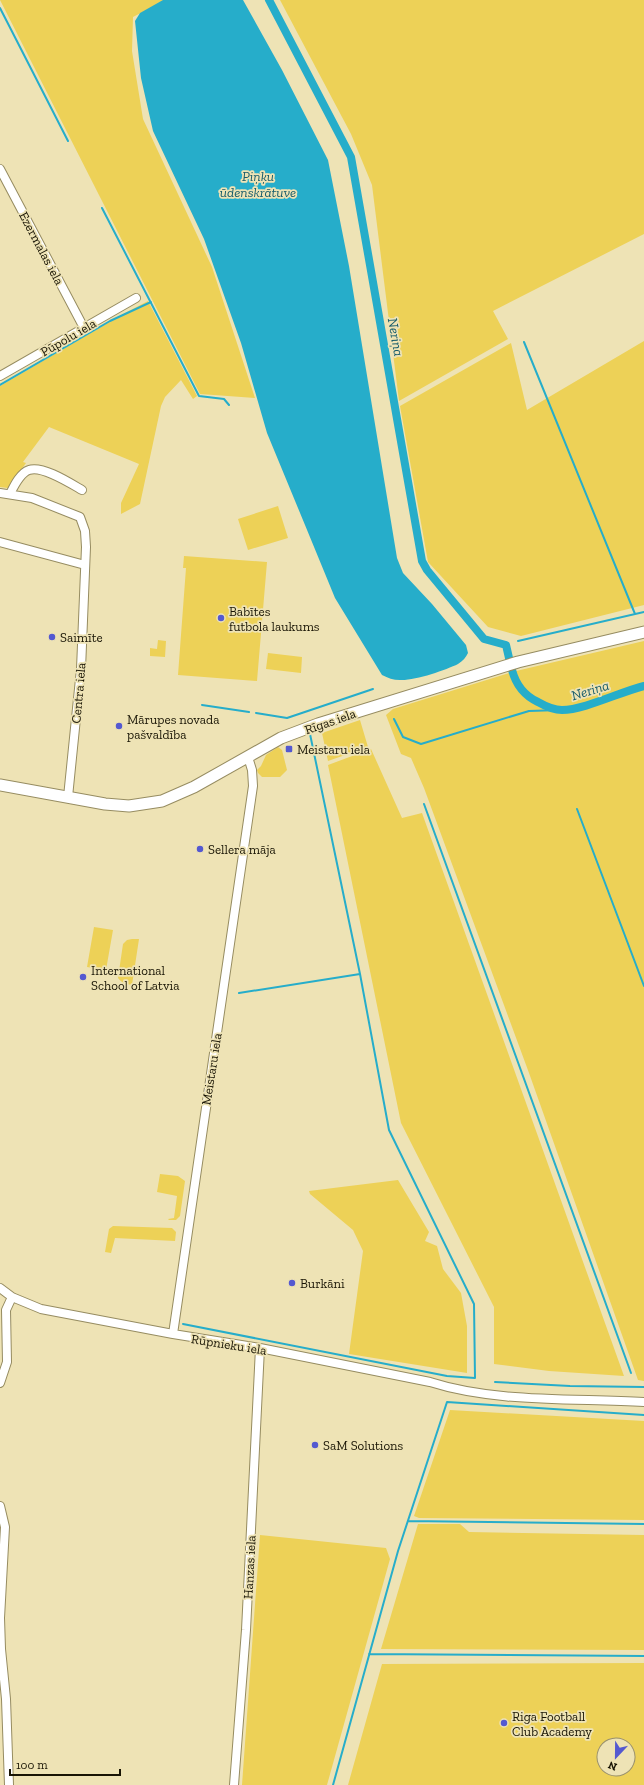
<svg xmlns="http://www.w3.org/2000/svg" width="644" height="1785" viewBox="0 0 644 1785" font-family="'Zilla Slab',serif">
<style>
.green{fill:#edd157;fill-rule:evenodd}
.water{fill:#26adca}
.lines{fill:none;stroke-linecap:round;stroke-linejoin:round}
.stream{stroke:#26adca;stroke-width:2}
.canal{stroke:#26adca;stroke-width:8}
.minor-casing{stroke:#968c61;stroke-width:10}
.major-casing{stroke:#968c61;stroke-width:13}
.minor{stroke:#fff;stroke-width:8}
.major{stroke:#fff;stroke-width:11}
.poi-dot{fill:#5459d0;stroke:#eee3b5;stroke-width:1.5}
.labels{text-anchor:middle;stroke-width:3.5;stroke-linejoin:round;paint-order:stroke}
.street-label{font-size:13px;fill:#181404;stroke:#eee3b5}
.poi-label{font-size:13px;fill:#181404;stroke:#eee3b5;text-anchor:start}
.water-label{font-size:14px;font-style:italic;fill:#165b6a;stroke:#eee3b5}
</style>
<rect width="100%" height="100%" fill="#eee3b5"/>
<!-- green -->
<path class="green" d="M 0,0 L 166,0 L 133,17 L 132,51 L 143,119 L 212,267 L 255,398 L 200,394 Z
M 280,0 L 644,0 L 644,234 L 493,311 L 508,339 L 399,401 L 372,185 L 351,134 Z
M 148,301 L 197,396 L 193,399 L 181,380 L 165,397 L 161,406 L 140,504 L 121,514 L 121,503 L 139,464 L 49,427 L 23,462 L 26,463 L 8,488 L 0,487 L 0,386 L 125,313 Z
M 644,341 L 644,605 L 521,636 L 488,627 L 428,562 L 400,406 L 511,343 L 527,410 Z
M 278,506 L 288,538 L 248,550 L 238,519 Z
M 184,556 L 267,562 L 257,681 L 178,675 L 186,568 L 183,568 Z
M 158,640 L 166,641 L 165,657 L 150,656 L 150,648 L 157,649 Z
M 644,641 L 644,1381 L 638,1380 L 529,1073 L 424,788 L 411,758 L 401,754 L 386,715 L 393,709 L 516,671 Z
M 268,653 L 302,657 L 301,673 L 266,669 Z
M 360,720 L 368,747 L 328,761 L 322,733 Z
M 278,747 L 282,750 L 287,770 L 280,777 L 262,777 L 258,773 L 257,770 L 261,766 L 266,755 Z
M 371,749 L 402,818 L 422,813 L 624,1376 L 549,1371 L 494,1364 L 494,1307 L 401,1123 L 328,765 Z
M 94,927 L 113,930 L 106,970 L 87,967 Z
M 132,939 L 139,939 L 132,985 C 125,984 122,983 118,978 L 123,944 L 127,940 Z
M 160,1174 L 178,1176 L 185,1181 L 180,1216 L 176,1220 L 169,1220 L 168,1219 L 174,1218 L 177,1196 L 157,1192 Z
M 398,1180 L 429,1232 L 425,1241 L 437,1246 L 443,1269 L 461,1293 L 467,1326 L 467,1373 L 349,1354 L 363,1251 L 353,1230 L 310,1194 L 309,1191 Z
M 113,1226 L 172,1228 L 176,1232 L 175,1241 L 115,1238 L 111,1253 L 105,1252 L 109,1229 Z
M 450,1410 L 644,1421 L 644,1520 L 419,1518 L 414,1516 Z
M 418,1524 L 460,1524 L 469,1532 L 644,1535 L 644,1650 L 381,1649 Z
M 260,1535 L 386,1548 L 390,1559 L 327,1785 L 242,1785 Z
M 644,1663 L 644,1785 L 348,1785 L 382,1664 ZM 604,1745 L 628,1745 L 628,1769 L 604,1769 Z"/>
<!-- water -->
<path class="water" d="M 163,0 L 243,0 L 282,70 L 328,160 L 349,266 L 397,558 L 403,573 L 432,604 L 466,645 L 468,653 C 466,657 463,661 458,664 C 446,670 414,681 400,680 C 393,680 388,678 382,675 L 335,598 L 305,525 L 267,433 L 241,343 L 204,239 L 153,131 L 141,78 L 135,21 L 140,13 Z"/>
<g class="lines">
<!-- stream -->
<path class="stream" d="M 0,8 L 68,141
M 102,208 L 199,396 L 224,399 L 229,405
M 524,342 L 635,614
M 0,385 L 110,321 L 151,302
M 518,641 L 644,612
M 202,705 L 249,712
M 256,713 L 287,718 L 373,689
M 394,719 L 403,737 L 421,744 L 529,711 L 560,710
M 424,804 L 631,1373
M 577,809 L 644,986
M 239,993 L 360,974
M 183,1324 L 447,1376 L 475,1378 L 474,1304 L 389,1130 L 360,974 L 310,734
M 495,1382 L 570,1386 L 644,1387
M 408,1521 L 644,1524
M 369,1654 L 644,1656
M 333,1785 L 398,1551 L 447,1402 L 644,1415"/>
<!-- canal -->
<path class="canal" d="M 269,0 L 351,157 L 422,561 L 427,570 L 484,639 L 506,645 L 509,658
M 512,670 C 516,685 525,696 538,702 C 545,706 554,710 562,710 C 584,710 620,692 644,686"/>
<!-- minor casing -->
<g class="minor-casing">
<path id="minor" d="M 0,169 L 84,328
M 0,376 L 136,298
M 0,493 L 32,498 L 80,517 L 85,531 L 86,547 L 81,669 L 68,797
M 10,494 C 14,486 20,473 29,470 C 42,465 70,483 82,490
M 0,542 L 85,565
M 0,1288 L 12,1297 L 41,1309 L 173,1334 L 260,1348 L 430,1382 C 496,1403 574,1398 644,1402
M 173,1334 L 253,786 L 252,770 L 248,757
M 0,1383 L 7,1362 L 6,1310 L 12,1297
M 0,1506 L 5,1527 L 0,1618 L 1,1649 L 6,1699 L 9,1785
M 234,1785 L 246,1630 L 260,1348"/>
</g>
<!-- major casing -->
<g class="major-casing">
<path id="major" d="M 0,785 L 105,804 L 129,806 L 162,801 L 194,787 L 281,738 L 318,724 L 518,662 L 644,632"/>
</g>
<!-- minor -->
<use href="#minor" class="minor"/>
<!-- major -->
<use href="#major" class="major"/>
</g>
<!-- markers -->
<g class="poi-dot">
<circle cx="221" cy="618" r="4"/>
<circle cx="52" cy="637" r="4"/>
<circle cx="119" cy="726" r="4"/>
<rect x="285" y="745" width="8" height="8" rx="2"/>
<circle cx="200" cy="849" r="4"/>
<circle cx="83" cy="977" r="4"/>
<circle cx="292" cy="1283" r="4"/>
<circle cx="315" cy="1445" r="4"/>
<circle cx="504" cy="1723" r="4"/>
</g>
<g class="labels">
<!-- street labels -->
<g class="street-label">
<text transform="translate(42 248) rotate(62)" y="5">Ezermalas iela</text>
<text transform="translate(68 337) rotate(-30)" y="5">Pūpolu iela</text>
<text transform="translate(78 693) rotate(-85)" y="5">Centra iela</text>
<text transform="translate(330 721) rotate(-19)" y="5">Rīgas iela</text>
<text transform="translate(211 1069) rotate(-81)" y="5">Meistaru iela</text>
<text transform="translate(229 1344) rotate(9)" y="5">Rūpnieku iela</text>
<text transform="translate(249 1567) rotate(-87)" y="5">Hanzas iela</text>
</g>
<!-- poi labels -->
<g class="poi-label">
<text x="229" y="616">Babītes<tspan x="229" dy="15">futbola laukums</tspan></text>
<text x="60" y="642">Saimīte</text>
<text x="127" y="724">Mārupes novada<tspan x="127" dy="15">pašvaldība</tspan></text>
<text x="297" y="754">Meistaru iela</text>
<text x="208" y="854">Sellera māja</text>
<text x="91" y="975">International<tspan x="91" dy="15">School of Latvia</tspan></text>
<text x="300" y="1288">Burkāni</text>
<text x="323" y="1450">SaM Solutions</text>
<text x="512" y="1721">Riga Football<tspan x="512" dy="15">Club Academy</tspan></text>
</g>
<!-- water labels -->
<g class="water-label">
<text x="258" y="181">Piņķu<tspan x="258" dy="16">ūdenskrātuve</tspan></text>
<text transform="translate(396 337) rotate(80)" y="5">Neriņa</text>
<text transform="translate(590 690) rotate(-17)" y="5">Neriņa</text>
</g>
</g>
<!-- north arrow -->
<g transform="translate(616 1757) rotate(202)"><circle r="19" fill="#eee3b5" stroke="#98906e"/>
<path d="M0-3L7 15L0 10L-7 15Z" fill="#5459d0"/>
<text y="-6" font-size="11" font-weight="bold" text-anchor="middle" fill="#181404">N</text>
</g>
<!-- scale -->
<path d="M10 1769v6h110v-6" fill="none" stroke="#181404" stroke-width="2"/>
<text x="16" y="1769" font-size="12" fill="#181404" stroke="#eee3b5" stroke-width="3" paint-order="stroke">100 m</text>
</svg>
